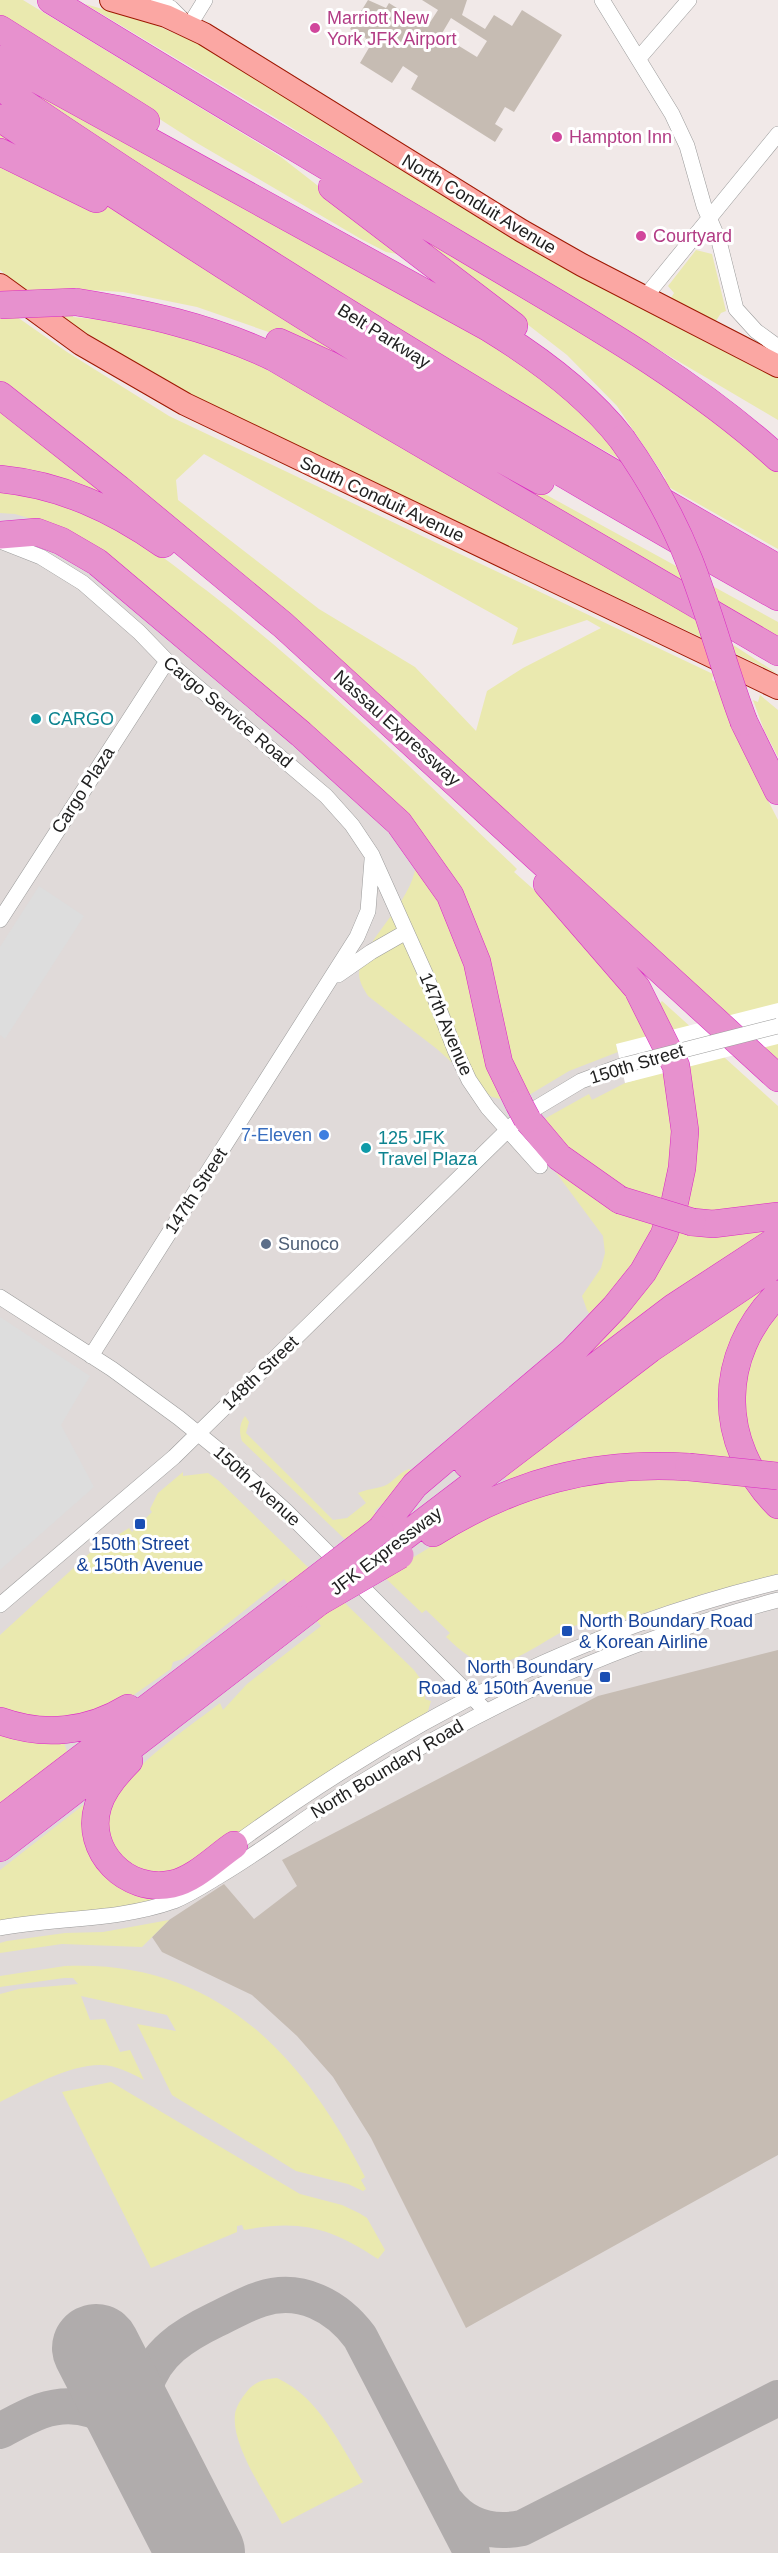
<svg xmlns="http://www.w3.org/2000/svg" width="778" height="2553" viewBox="0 0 778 2553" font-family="Arial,sans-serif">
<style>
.airport{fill:#e0dad9}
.construction{fill:#c6bcb3;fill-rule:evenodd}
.grass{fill:#eae9af;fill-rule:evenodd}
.parking{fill:#ddd}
.pier{fill:#fff}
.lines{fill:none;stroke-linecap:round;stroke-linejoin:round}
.taxiway{stroke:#b0acac;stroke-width:36}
.runway{stroke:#b0acac;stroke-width:88}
.minor-casing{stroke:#9b9b9b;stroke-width:16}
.primary-casing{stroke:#9d1701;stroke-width:24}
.motorway-casing{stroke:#db2ac3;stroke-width:28}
.minor{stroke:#fff;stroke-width:15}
.primary{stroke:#fba7a3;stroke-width:22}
.motorway{stroke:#e791ce;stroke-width:27}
.minor-bridge-casing{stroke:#9b9b9b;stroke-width:16;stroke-linecap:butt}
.motorway-bridge-casing{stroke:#db2ac3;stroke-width:28;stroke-linecap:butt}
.minor-bridge{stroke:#fff;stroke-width:15}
.motorway-bridge{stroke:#e791ce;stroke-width:27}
.hotel-dot{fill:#d1479c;stroke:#fff;stroke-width:2}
.culture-dot{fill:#0f9aa8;stroke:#fff;stroke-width:2}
.shop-dot{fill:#3f7fe0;stroke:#fff;stroke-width:2}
.service-dot{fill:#5c6f8a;stroke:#fff;stroke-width:2}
.transit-dot{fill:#1a4fb4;stroke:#fff;stroke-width:2}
.labels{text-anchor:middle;stroke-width:6;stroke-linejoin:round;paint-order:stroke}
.hotel-label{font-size:18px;fill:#b23c85;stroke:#fff;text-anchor:start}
.street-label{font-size:18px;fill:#212121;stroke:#fff}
.culture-label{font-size:18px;fill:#0d838f;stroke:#fff;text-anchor:start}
.shop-label{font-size:18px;fill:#366cbe;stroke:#fff;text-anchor:end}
.service-label{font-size:18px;fill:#4e5e75;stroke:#fff;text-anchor:start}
.transit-label{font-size:18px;fill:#164399;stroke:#fff}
</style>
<rect width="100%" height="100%" fill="#f1e9e8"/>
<!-- airport -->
<path class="airport" d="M 0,501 L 42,508 L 636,1032 L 597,1314 L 778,1474 L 778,2553 L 0,2553 Z"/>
<!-- construction -->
<path class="construction" d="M 368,0 L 386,8 L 389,3 L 427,27 L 438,10 L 422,0 L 467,0 L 462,15 L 485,29 L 494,15 L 512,26 L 522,10 L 562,35 L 514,112 L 505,107 L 495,124 L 503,129 L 495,142 L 411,89 L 418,76 L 403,66 L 392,83 L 360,63 L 370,46 L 364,42 L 366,38 L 350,29 ZM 451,18 L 487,41 L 477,57 L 441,35 Z
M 778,1650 L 778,2155 L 466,2328 L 371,2138 L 333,2077 L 297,2036 L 252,1995 L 162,1952 L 152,1937 L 169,1920 L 224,1884 L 254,1919 L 297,1886 L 282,1860 L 598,1696 Z"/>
<!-- grass -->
<path class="grass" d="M 0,0 L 23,0 L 281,157 L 408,256 L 386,252 L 361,239 L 197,143 L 83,70 L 0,22 Z
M 85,4 L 148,22 L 207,47 L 521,244 L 778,378 L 778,420 L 478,243 L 276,118 Z
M 0,65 L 494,340 L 553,382 L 617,453 L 666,479 L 617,406 L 567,355 L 406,230 L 408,225 L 613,345 L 778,462 L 778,549 L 408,339 L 25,92 Z
M 0,131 L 438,412 L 283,337 L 197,307 L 123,292 L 72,289 L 73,317 L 122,322 L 182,335 L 233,352 L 300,387 L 675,607 L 778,674 L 201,400 L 69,323 L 0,270 Z
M 696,250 L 712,254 L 726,311 L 721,313 L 716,321 L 671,298 L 674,293 L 668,286 Z
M 0,305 L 67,352 L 169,416 L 713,674 L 712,680 L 719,684 L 757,779 L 778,820 L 778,1067 L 0,385 ZM 204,454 L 518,628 L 512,645 L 587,620 L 601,628 L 523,668 L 487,691 L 476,731 L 415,667 L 319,609 L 178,500 L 176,480 Z
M 0,412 L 114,502 L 0,472 Z
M 501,470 L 778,622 L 778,644 L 497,477 Z
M 0,492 C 32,494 62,502 92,515 C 134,532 170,563 206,590 C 316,675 417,773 517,869 L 514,872 L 549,903 L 561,922 L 564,919 L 605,963 L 652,1030 L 680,1121 L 655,1245 L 594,1320 L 587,1310 L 582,1296 L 601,1268 L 605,1253 L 603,1236 L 543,1155 L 540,1129 L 546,1118 L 589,1094 L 592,1100 L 625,1083 L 639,1079 L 616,1044 L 618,1052 L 569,1071 L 529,1095 L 509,1101 L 492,1097 L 480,1088 L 437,1049 L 368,996 C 364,989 360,984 359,975 C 358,945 413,903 416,864 C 417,854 412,841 411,832 L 62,528 L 15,514 L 0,513 Z
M 760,695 L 778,710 L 778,757 L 764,730 L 753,700 L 758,702 Z
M 662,1001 L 778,1106 L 778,1226 L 564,1373 L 688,1199 L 658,1005 Z
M 778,1281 L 727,1379 L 778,1513 L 778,1574 L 706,1593 L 629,1618 L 580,1629 L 577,1625 C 551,1634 517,1665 491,1664 C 473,1663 458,1648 446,1637 L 450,1633 L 426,1610 L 422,1613 L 242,1441 C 239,1431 239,1425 245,1416 L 249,1422 L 246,1433 L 333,1520 L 347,1518 L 366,1503 L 358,1493 C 367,1489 375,1489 384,1486 C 393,1483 399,1472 409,1469 L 418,1475 L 374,1511 L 414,1557 L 471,1522 L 576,1464 L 556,1464 L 555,1470 L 511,1484 L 505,1477 L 565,1429 L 569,1432 C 626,1375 708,1322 778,1281 Z
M 778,1308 L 778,1491 L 754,1457 L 740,1406 L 746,1403 C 738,1362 759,1343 778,1308 Z
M 183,1472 L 183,1476 L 208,1473 L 219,1481 L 414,1670 L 425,1685 L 425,1699 L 431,1701 L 428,1711 L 414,1722 L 213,1853 L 159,1878 L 113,1855 C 110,1846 106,1837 105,1828 C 98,1786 190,1727 220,1703 L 223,1710 L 247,1684 L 321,1626 L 284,1579 L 183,1659 L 173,1662 L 171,1669 L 112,1710 L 82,1721 L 0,1713 L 0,1635 L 91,1552 L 129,1528 L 132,1532 L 152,1512 L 150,1509 L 158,1493 Z
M 0,1731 L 63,1740 L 68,1754 L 0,1803 Z
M 96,1795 L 90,1842 L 169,1899 L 0,1926 L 0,1870 Z
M 169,1920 L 142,1947 L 62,1944 L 0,1953 L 0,1943 L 7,1941 L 65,1933 L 103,1932 Z
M 65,1966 C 214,1959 302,2053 365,2177 L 361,2180 L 366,2189 L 363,2191 L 348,2184 L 296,2171 L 172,2095 L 137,2024 L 176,2031 L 167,2015 L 81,1996 L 90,2020 L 105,2019 L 120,2052 L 130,2050 L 144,2080 C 131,2073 116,2065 100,2065 C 68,2065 28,2088 0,2102 L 0,1994 L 19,1989 L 78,1984 L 73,1978 L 64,1978 L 0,1987 L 0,1976 Z
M 111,2082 L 300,2194 L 342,2205 L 359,2213 L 367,2218 L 385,2250 L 378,2259 C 331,2228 301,2219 244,2230 L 242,2225 L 237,2226 L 237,2232 L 151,2268 L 62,2092 Z
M 277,2378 C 319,2397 340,2445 363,2482 L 282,2524 C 267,2496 231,2446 235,2414 C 236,2407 241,2399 245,2394 C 253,2382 264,2379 277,2378 Z"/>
<!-- parking -->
<path class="parking" d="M 39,886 L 84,916 L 5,1039 L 0,1035 L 0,947 Z
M 0,1317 L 90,1376 L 61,1425 L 94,1487 L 0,1570 Z"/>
<!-- pier -->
<path class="pier" d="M 778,1003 L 778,1044 L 625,1083 L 616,1044 Z"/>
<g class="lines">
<!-- taxiway -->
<path class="taxiway" d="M 0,2431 C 13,2424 27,2416 41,2411 C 89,2395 125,2422 150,2459
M 159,2472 C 148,2445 137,2418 145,2388 C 155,2353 184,2335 215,2320 C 230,2313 245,2304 261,2299 C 300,2286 337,2306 360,2337 L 472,2553
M 447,2503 C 466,2527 493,2534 522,2528 L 778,2398"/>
<!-- runway -->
<path class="runway" d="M 96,2348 L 201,2553"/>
<!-- minor casing -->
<g class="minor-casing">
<path id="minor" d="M 158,0 L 171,8 L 189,26 L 205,0
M 602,0 L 672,114 L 687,146 L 704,206 L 719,241 L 736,309 L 756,331 L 778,347
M 639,58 L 689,0
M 645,297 L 778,134
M 0,541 L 41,557 L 83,583 L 139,632 L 167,661 L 326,796 L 352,825 L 372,855 L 425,973 L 455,1050 L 469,1080 L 488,1108 L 540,1166
M 0,920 L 167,661
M 338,975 L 371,952 L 406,932
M 0,1297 L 112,1369 L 179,1418 L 222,1453 L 286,1511 L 486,1711
M 91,1356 L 357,937 L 368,911 L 372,860
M 0,1605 L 174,1457 L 521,1117 L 581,1081 L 621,1066
M 234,1845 C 399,1725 579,1629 778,1582
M 0,1928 C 58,1917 118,1921 174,1901 C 191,1894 206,1884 221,1875 C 268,1847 311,1813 357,1785 C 494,1700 622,1641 778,1600"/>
</g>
<!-- primary casing -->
<g class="primary-casing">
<path id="primary" d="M 111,0 L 166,16 L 204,34 L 522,231 L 582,265 L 778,366
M 0,285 L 81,344 L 185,404 L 778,688"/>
</g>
<!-- motorway casing -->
<g class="motorway-casing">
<path id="motorway" d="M 51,0 C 186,83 322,164 459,245 C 569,311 683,372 778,458
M 0,29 L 146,121
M 0,59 L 489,328 C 538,358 587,394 622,439
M 0,87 C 252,259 513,417 778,568
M 0,118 C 252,289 512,448 778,597
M 0,152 L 96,199
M 332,187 L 514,326
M 76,302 C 145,313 210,327 273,357 L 778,652
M 279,342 L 330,365 L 541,481
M 0,395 L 119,489 L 283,625 L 778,1078
M 0,479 C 61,485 113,509 163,544
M 0,535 L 37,532 L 61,541 L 97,562 L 301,734 L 399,823 L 450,895 L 477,962 L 499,1063 L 519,1104
M 744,722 L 778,791
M 527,1119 L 559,1157 L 620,1200
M 692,1222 L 713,1224 L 778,1216
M 778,1294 C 717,1355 716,1443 778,1505
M 467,1464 L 674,1307 L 778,1239
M 380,1530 L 415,1485 L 572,1352 L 615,1307 L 643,1272 L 664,1235 L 675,1201 L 682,1168 L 685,1131 L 676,1066 L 637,988 L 547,884
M 433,1533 C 515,1482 593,1461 689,1467
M 392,1546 L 650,1349 L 778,1263
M 0,1721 C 44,1737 89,1732 128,1708
M 129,1761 C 116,1774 103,1789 98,1806 C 84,1851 127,1894 172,1884 C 195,1879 215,1858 234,1845
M 0,1820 L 298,1593
M 0,1848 L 319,1602"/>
</g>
<!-- minor -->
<use href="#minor" class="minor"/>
<!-- primary -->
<use href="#primary" class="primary"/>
<!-- motorway -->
<use href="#motorway" class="motorway"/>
<!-- minor-bridge casing -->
<g class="minor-bridge-casing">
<path id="minor-bridge" d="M 621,1066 L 778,1026"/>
</g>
<!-- motorway-bridge casing -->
<g class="motorway-bridge-casing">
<path id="motorway-bridge" d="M 0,305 L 76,302
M 622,439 C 649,477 672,517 689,560 C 710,613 724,669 744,722
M 519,1104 L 527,1119
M 620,1200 L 692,1222
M 689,1467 L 778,1476
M 298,1593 L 380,1530
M 319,1602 L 400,1555"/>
</g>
<!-- minor-bridge -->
<use href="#minor-bridge" class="minor-bridge"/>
<!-- motorway-bridge -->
<use href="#motorway-bridge" class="motorway-bridge"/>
</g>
<!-- markers -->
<g class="hotel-dot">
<circle cx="315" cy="28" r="6"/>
<circle cx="557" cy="137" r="6"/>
<circle cx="641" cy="236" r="6"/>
</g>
<g class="culture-dot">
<circle cx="36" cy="719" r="6"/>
<circle cx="366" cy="1148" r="6"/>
</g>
<circle class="shop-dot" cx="324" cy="1135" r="6"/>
<circle class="service-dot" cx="266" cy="1244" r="6"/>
<g class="transit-dot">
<rect x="134" y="1518" width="12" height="12" rx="3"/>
<rect x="561" y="1625" width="12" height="12" rx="3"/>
<rect x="599" y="1671" width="12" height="12" rx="3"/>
</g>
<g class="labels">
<!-- hotel labels -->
<g class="hotel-label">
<text x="327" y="24">Marriott New<tspan x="327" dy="21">York JFK Airport</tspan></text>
<text x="569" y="143">Hampton Inn</text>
<text x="653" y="242">Courtyard</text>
</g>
<!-- street labels -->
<g class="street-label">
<text transform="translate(479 204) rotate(31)" y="6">North Conduit Avenue</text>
<text transform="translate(384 336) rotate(32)" y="6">Belt Parkway</text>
<text transform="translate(382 499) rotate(25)" y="6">South Conduit Avenue</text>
<text transform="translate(228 712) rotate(40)" y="6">Cargo Service Road</text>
<text transform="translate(397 728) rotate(42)" y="6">Nassau Expressway</text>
<text transform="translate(83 790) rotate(-57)" y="6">Cargo Plaza</text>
<text transform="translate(446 1024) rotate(67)" y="6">147th Avenue</text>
<text transform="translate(637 1064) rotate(-17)" y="6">150th Street</text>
<text transform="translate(196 1191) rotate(-57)" y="6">147th Street</text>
<text transform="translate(260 1373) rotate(-44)" y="6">148th Street</text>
<text transform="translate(257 1486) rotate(42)" y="6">150th Avenue</text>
<text transform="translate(386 1551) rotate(-37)" y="6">JFK Expressway</text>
<text transform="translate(387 1769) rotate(-31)" y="6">North Boundary Road</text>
</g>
<!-- culture labels -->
<g class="culture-label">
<text x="48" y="725">CARGO</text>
<text x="378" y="1144">125 JFK<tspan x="378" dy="21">Travel Plaza</tspan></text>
</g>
<!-- shop labels -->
<g class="shop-label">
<text x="312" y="1141">7-Eleven</text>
</g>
<!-- service labels -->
<g class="service-label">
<text x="278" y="1250">Sunoco</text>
</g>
<!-- transit labels -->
<g class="transit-label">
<text x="140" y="1550">150th Street<tspan x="140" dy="21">&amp; 150th Avenue</tspan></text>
<text x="579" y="1627" text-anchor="start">North Boundary Road<tspan x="579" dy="21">&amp; Korean Airline</tspan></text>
<text x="593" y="1673" text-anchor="end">North Boundary<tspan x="593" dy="21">Road &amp; 150th Avenue</tspan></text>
</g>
</g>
</svg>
